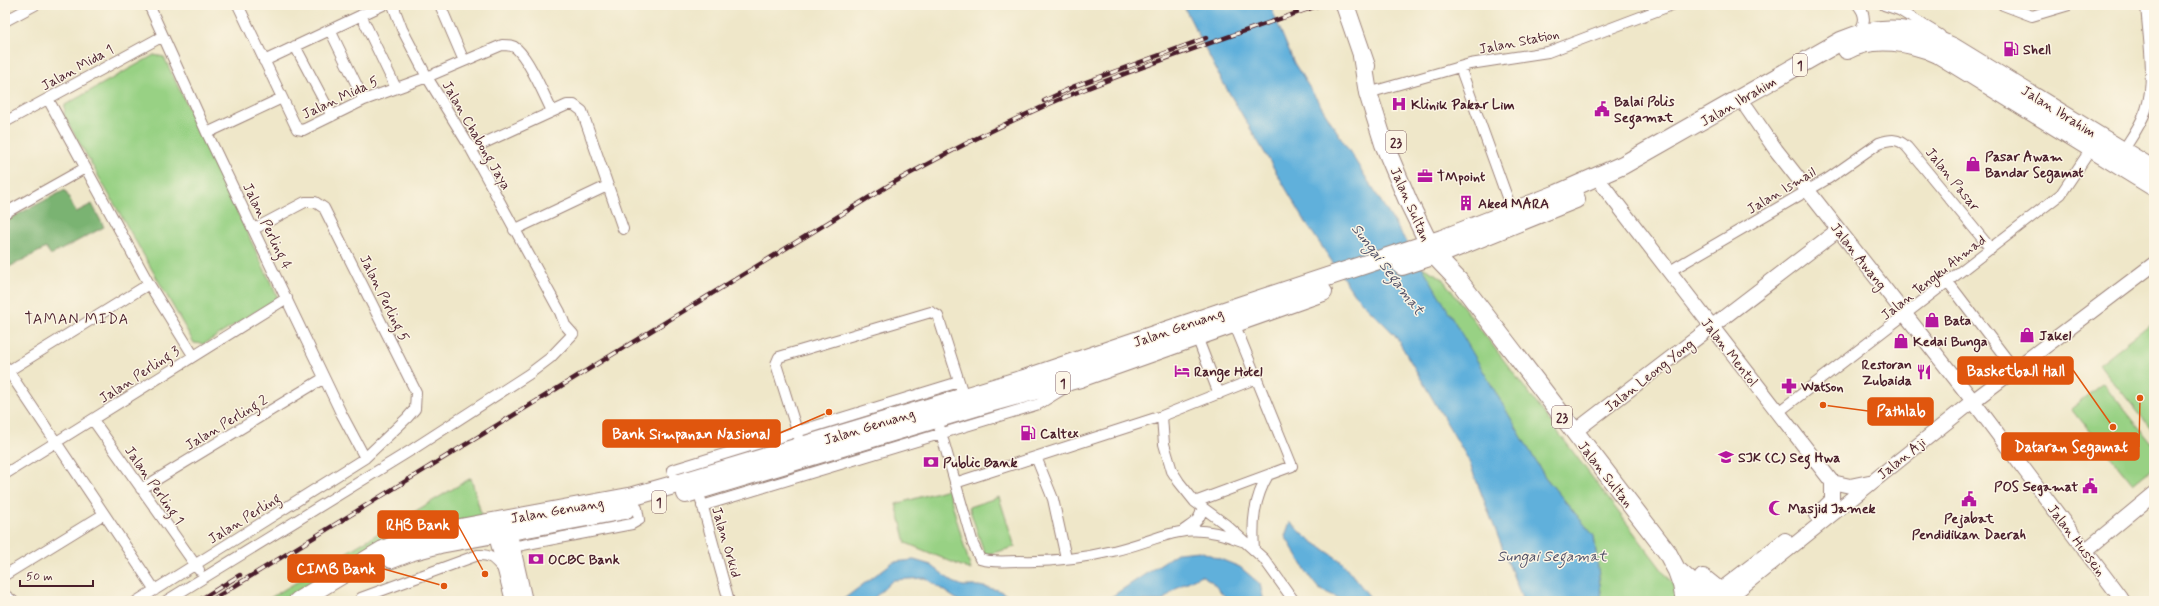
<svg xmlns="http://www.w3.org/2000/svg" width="2159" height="606" viewBox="0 0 2159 606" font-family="Mynerve,sans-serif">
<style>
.green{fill:#98d184;stroke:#717858}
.forest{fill:#7ab372;stroke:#62694e}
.water{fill:#61b0db;stroke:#566883}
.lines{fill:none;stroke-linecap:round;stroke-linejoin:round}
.street-casing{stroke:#9c837a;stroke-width:12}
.secondary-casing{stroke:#9c837a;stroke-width:16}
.highway-casing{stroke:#9c837a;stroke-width:20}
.street{stroke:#fff;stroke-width:10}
.secondary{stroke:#fff;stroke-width:14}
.highway{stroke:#fff;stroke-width:18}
.rail-casing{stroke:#4a1f2b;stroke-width:4.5}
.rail{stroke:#fcf5e5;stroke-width:3;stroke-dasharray:9;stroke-linecap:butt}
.labels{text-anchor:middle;stroke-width:3;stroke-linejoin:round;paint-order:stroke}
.shield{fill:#fcf5e5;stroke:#7f5f63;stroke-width:1}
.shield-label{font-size:13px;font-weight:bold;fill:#4a1f2b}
.street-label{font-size:14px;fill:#4a1f2b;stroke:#fcf5e5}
.poi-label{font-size:14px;font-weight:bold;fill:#4a1f2b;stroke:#fcf5e5;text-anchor:start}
.water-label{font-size:15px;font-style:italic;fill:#525269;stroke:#fcf5e5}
.neighbourhood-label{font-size:15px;letter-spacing:1px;fill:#4a1f2b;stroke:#fcf5e5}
.leader{fill:none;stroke:#e0560e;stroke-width:1.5}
.callout-dot{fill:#e0560e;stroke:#fcf5e5;stroke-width:1.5}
.callout{fill:#e0560e;stroke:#e0560e;stroke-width:1.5}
.callout-label{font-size:15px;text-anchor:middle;font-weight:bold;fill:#fff}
</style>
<rect width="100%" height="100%" fill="#fcf5e5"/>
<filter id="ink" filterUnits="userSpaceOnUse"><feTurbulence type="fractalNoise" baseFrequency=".025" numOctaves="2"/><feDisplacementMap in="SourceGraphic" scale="8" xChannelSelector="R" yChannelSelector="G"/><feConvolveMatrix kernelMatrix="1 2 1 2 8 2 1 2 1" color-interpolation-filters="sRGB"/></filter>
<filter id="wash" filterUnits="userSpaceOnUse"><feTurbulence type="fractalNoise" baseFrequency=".012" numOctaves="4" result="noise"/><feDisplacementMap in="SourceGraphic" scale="16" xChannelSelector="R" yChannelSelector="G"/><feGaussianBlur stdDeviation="0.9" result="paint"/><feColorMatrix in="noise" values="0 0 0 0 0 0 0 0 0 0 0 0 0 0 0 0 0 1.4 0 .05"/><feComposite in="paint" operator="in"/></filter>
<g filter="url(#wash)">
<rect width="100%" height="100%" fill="#efe7c9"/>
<!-- green -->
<path class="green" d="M 154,55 L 164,57 L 278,298 L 204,344 L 194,343 L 64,116 L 65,105 Z
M 1420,266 L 1441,277 L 1681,595 L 1680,601 L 1602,601 L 1594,536 L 1545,477 Z
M 2154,321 L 2154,432 L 2099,364 Z
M 2103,383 L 2154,446 L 2154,467 L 2133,484 L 2071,408 Z
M 471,478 L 482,517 L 432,525 L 398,534 L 285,601 L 265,601 Z
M 948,489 L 971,570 L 906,543 L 896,504 Z
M 999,497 L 1015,547 L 985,555 L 969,507 Z"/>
<!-- forest -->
<path class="forest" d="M 65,190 L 76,212 L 92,204 L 104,227 L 51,255 L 46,248 L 5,269 L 5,221 Z"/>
<!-- water -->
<path class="water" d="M 1183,5 L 1270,5 L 1294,63 L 1429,278 L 1545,477 L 1594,536 L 1602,601 L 1523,601 L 1468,459 L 1395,335 L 1354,294 L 1308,226 L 1221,79 Z
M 1290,522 L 1306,537 L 1341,561 L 1373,601 L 1345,601 L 1319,589 L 1311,579 L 1285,536 Z
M 1200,551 L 1240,567 L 1260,584 L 1264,601 L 1229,601 L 1211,581 L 1201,575 L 1178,587 L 1162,601 L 1105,601 L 1177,553 Z
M 914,560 L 931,565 L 953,582 L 963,586 L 979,586 L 998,590 L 1018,601 L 959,601 L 925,578 L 893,580 L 871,601 L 841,601 L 893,562 Z"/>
</g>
<g filter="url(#ink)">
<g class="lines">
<!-- street casing -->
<g class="street-casing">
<path id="street" d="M 149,5 L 207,133 L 341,413 L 365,458
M 238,5 L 297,129 L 303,130 L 364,100 L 427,77 L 402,29 L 393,5
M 440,5 L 464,61
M 1884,5 L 1899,10 L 1940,35
M 2003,5 L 2032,16 L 2069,5
M 361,15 L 396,88
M 5,21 L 35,5
M 330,30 L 364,100
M 1857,34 C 1865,24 1867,16 1858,5
M 295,46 L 332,116
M 264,61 L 383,5
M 1460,67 L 1512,211
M 1368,93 L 1470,64 L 1548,52 L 1672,5
M 48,99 L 149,284 L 193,355
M 5,122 L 163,36
M 207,133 L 282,98
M 471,149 L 567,105 L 574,105 L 582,111 L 623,229
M 2123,151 C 2131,138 2141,125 2146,110 C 2156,81 2148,36 2146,5
M 5,213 L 85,168
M 514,230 L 607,186
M 1668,272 L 1829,178 L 1879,143 C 1891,139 1898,138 1907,147 L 1991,249
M 1948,282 L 2015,370
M 1197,337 L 1219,394
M 5,366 L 155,590
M 5,373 L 149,284
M 1777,413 L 2061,194 L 2091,149
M 1162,416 L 1164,444 L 1172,471 L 1179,482 L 1195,502 L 1225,524 L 1264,559 L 1294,601
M 937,419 L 973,544 L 980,559 C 993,563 1006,561 1019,561 C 1051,562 1083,558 1113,551 C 1167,538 1185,518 1242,541
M 93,420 L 199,570
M 803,450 L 776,364 L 779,357 L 931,312 L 938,316 L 964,397
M 1036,457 L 1053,499 L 1066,558
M 5,474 L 287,298
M 955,483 L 1162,416 L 1257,378
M 677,484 L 672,470 L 959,382
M 141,489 L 324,378
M 701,500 L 729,601
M 1195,502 L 1292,466 L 1234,323
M 702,506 L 1039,404 L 1068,386
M 1184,530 C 1194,523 1201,520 1202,507
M 512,547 L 632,524 L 639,520 L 637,508
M 1254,549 C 1252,522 1254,499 1268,475
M 5,575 L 104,514
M 5,595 L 13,601
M 361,598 L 478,555 C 491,554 495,560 503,569
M 137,601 L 365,458 L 407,418 L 415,409 L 416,392 L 324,208 L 315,202 L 305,202 L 254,229
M 166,601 L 413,449 L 529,374 L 550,358 L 573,334 L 565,325 L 560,312 L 471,149 L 427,77 L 502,45 C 508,45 513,45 517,49 C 530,61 544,95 552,111"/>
</g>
<!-- secondary casing -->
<g class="secondary-casing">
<path id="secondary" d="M 1747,108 L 1776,150 L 1973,401 L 2123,601
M 1604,187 L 1832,482 L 1850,486 L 1869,482
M 1574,432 L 1838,230
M 1817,515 L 1832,500 L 1832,482
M 507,521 L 525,601
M 493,524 L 513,601
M 2085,551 L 2154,494
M 1719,591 L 1785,540
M 1728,598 L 1973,401 L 2154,264"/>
</g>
<!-- highway casing -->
<g class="highway-casing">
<path id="highway" d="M 1345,5 L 1366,66
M 1847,50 C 1875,35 1911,42 1938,54 L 2154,187
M 1362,56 L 1368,93 L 1384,144 L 1408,201 L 1435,256 L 1459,281 L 1667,552 L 1676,569 L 1712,601
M 1402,266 L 1448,251 L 1576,199
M 686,494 L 986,404 L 1080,378 L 1323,292
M 392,559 L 413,551 L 440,544 L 625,510
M 1677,571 L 1682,585 L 1685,601
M 1703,578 L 1728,598
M 298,601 L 383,550 L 417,536 L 634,496 L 677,484 L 1027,378 L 1242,305 L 1442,239 L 1557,194 L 1623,165 L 1841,41 C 1884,22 1911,28 1953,47 L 2154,170"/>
</g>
<!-- street -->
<use href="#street" class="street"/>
<!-- secondary -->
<use href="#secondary" class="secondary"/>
<!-- highway -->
<use href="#highway" class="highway"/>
<!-- rail casing -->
<g class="rail-casing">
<path id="rail" d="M 1044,101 L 1075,86 L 1206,38
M 198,601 L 240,575
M 210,601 L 891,184 C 952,150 1015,117 1080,91 C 1159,59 1240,33 1320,5"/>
</g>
<!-- rail -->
<use href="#rail" class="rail"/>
</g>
</g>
<!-- icons -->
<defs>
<g id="fuel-bare" transform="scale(1.2)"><path d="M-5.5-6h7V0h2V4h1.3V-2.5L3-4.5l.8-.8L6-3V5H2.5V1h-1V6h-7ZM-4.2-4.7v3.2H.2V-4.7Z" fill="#b5179e" stroke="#fcf5e5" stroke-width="2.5" paint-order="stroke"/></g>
<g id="hospital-bare" transform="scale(1.2)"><path d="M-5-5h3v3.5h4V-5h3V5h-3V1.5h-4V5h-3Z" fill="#b5179e" stroke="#fcf5e5" stroke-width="2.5" paint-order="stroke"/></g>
<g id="civic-bare" transform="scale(1.2)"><path d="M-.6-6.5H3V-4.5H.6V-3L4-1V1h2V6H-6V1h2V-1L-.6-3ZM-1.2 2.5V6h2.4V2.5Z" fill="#b5179e" stroke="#fcf5e5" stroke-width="2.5" paint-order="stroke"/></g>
<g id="shop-bare" transform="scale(1.2)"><path d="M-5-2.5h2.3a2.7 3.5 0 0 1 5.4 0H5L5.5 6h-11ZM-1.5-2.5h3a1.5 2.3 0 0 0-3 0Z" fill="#b5179e" stroke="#fcf5e5" stroke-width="2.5" paint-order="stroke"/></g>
<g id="office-bare" transform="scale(1.2)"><path d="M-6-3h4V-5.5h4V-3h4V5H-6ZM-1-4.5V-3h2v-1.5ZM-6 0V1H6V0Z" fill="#b5179e" stroke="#fcf5e5" stroke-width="2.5" paint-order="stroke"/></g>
<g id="building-bare" transform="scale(1.2)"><path d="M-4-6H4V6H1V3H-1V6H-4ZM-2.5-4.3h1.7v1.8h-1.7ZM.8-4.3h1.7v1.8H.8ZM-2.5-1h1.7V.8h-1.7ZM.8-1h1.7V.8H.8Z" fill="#b5179e" stroke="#fcf5e5" stroke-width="2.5" paint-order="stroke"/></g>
<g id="hotel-bare" transform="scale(1.2)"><path d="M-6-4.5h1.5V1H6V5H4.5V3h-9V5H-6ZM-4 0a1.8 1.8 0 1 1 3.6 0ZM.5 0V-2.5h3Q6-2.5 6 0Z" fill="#b5179e" stroke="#fcf5e5" stroke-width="2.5" paint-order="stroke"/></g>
<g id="restaurant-bare" transform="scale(1.2)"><path d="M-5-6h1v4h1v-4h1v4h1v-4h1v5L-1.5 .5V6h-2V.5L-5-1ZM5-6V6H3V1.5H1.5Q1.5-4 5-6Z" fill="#b5179e" stroke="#fcf5e5" stroke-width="2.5" paint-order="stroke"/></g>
<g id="pharmacy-bare" transform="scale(1.2)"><path d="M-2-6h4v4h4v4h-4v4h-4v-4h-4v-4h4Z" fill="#b5179e" stroke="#fcf5e5" stroke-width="2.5" paint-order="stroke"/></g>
<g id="school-bare" transform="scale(1.2)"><path d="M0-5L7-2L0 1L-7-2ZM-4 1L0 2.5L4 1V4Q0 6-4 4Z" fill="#b5179e" stroke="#fcf5e5" stroke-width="2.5" paint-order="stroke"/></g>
<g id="bank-bare" transform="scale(1.2)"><path d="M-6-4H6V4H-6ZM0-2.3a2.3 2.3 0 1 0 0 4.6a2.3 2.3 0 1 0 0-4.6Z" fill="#b5179e" stroke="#fcf5e5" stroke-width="2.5" paint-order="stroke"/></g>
<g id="mosque-bare" transform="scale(1.2)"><path d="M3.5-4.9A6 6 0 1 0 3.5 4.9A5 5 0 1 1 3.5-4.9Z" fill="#b5179e" stroke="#fcf5e5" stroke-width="2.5" paint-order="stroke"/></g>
</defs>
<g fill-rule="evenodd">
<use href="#fuel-bare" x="2011" y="49"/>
<use href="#hospital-bare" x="1399" y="104"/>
<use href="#civic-bare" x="1602" y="109"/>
<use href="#shop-bare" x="1973" y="164"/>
<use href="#office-bare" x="1425" y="176"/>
<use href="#building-bare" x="1466" y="203"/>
<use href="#shop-bare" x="1932" y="320"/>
<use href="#shop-bare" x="2027" y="335"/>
<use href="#shop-bare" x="1901" y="341"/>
<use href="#hotel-bare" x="1182" y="371"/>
<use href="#restaurant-bare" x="1924" y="372"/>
<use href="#pharmacy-bare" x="1789" y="386"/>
<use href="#fuel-bare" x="1028" y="433"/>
<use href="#school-bare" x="1726" y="457"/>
<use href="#bank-bare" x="931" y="462"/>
<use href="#civic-bare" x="2090" y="486"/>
<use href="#civic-bare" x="1969" y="499"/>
<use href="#mosque-bare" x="1776" y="508"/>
<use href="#bank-bare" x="536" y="559"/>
</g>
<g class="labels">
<!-- shield labels -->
<g class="shield">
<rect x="1793" y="54" width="14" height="22" rx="3"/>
<rect x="1386" y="131" width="20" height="22" rx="3"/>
<rect x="1056" y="372" width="14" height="22" rx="3"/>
<rect x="1552" y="406" width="20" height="22" rx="3"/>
<rect x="652" y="491" width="14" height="22" rx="3"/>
</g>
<g class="shield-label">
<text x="1800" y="70">1</text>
<text x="1396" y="147">23</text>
<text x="1063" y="388">1</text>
<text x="1562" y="422">23</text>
<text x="659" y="507">1</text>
</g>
<!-- street labels -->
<g class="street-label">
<text transform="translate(1519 41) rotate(-11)" y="5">Jalan Station</text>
<text transform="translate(77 67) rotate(-29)" y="5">Jalan Mida 1</text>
<text transform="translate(340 97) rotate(-25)" y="5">Jalan Mida 5</text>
<text transform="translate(1738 101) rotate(-30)" y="5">Jalan Ibrahim</text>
<text transform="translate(2059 111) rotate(32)" y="5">Jalan Ibrahim</text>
<text transform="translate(477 135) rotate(60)" y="5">Jalan Chabong Jaya</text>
<text transform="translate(1953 179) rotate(51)" y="5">Jalan Pasar</text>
<text transform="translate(1781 190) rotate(-31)" y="5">Jalan Ismail</text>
<text transform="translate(1411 204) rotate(66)" y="5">Jalan Sultan</text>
<text transform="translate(268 226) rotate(64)" y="5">Jalan Perling 4</text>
<text transform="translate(1859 256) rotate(52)" y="5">Jalan Awang</text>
<text transform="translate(1933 277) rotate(-38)" y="5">Jalan Tengku Ahmad</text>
<text transform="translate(385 298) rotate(64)" y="5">Jalan Perling 5</text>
<text transform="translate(1178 327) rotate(-19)" y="5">Jalan Genuang</text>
<text transform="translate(1730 352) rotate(52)" y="5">Jalan Mentol</text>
<text transform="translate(139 374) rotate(-33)" y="5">Jalan Perling 3</text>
<text transform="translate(1649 375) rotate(-38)" y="5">Jalan Leong Yong</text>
<text transform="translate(226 422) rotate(-31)" y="5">Jalan Perling 2</text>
<text transform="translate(869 426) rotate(-17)" y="5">Jalan Genuang</text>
<text transform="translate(1901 458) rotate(-39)" y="5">Jalan Aji</text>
<text transform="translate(1606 474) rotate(52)" y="5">Jalan Sultan</text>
<text transform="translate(155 485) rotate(55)" y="5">Jalan Perling 1</text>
<text transform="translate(557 510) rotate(-10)" y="5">Jalan Genuang</text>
<text transform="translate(244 518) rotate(-32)" y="5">Jalan Perling</text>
<text transform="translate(2077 540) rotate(53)" y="5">Jalan Hussein</text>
<text transform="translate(727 542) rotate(74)" y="5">Jalan Orkid</text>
</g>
<!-- poi labels -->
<g class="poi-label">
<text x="2023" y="54">Shell</text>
<text x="1614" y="106">Balai Polis<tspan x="1614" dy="16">Segamat</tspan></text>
<text x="1411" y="109">Klinik Pakar Lim</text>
<text x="1985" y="161">Pasar Awam<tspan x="1985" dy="16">Bandar Segamat</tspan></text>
<text x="1437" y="181">TMpoint</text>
<text x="1478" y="208">Aked MARA</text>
<text x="1944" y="325">Bata</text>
<text x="2039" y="340">Jakel</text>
<text x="1913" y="346">Kedai Bunga</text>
<text x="1912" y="369" text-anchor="end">Restoran<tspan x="1912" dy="16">Zubaida</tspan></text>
<text x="1194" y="376">Range Hotel</text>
<text x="1801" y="391">Watson</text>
<text x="1040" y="438">Caltex</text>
<text x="1738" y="462">SJK (C) Seg Hwa</text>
<text x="943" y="467">Public Bank</text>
<text x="2078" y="491" text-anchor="end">POS Segamat</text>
<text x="1788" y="513">Masjid Jamek</text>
<text x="1969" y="523" text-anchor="middle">Pejabat<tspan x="1969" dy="16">Pendidikan Daerah</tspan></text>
<text x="548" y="564">OCBC Bank</text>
</g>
<!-- water labels -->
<g class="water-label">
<text transform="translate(1388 269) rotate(53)" y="5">Sungai Segamat</text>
<text x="1552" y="561">Sungai Segamat</text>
</g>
<!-- neighbourhood labels -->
<g class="neighbourhood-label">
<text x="77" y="324">TAMAN MIDA</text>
</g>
</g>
<!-- callouts -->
<path class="leader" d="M2113 427L2073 370M1823 405L1868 411M829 412L780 433M2140 398L2139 447M485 574L458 525M444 586L384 569"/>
<g class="callout-dot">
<circle cx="2113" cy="427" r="4"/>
<circle cx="1823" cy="405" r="4"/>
<circle cx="829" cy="412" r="4"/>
<circle cx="2140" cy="398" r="4"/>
<circle cx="485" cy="574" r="4"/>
<circle cx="444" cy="586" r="4"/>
</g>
<g class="callout">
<rect x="1958" y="357" width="115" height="27" rx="4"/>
<rect x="1868" y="398" width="65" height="27" rx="4"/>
<rect x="603" y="420" width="177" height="27" rx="4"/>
<rect x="2002" y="433" width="137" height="27" rx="4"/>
<rect x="378" y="511" width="80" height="27" rx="4"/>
<rect x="288" y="555" width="96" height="27" rx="4"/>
</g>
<g class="callout-label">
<text x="2016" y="376">Basketball Hall</text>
<text x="1901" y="416">Pathlab</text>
<text x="691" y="439">Bank Simpanan Nasional</text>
<text x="2071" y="452">Dataran Segamat</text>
<text x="418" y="530">RHB Bank</text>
<text x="336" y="574">CIMB Bank</text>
</g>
<!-- margin -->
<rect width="2159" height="606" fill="none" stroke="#fcf5e5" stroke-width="20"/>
<!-- scale -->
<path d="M20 580v6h73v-6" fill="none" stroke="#4a1f2b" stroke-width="2"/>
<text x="26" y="580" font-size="12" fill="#4a1f2b" stroke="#fcf5e5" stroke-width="3" paint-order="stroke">50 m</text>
</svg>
